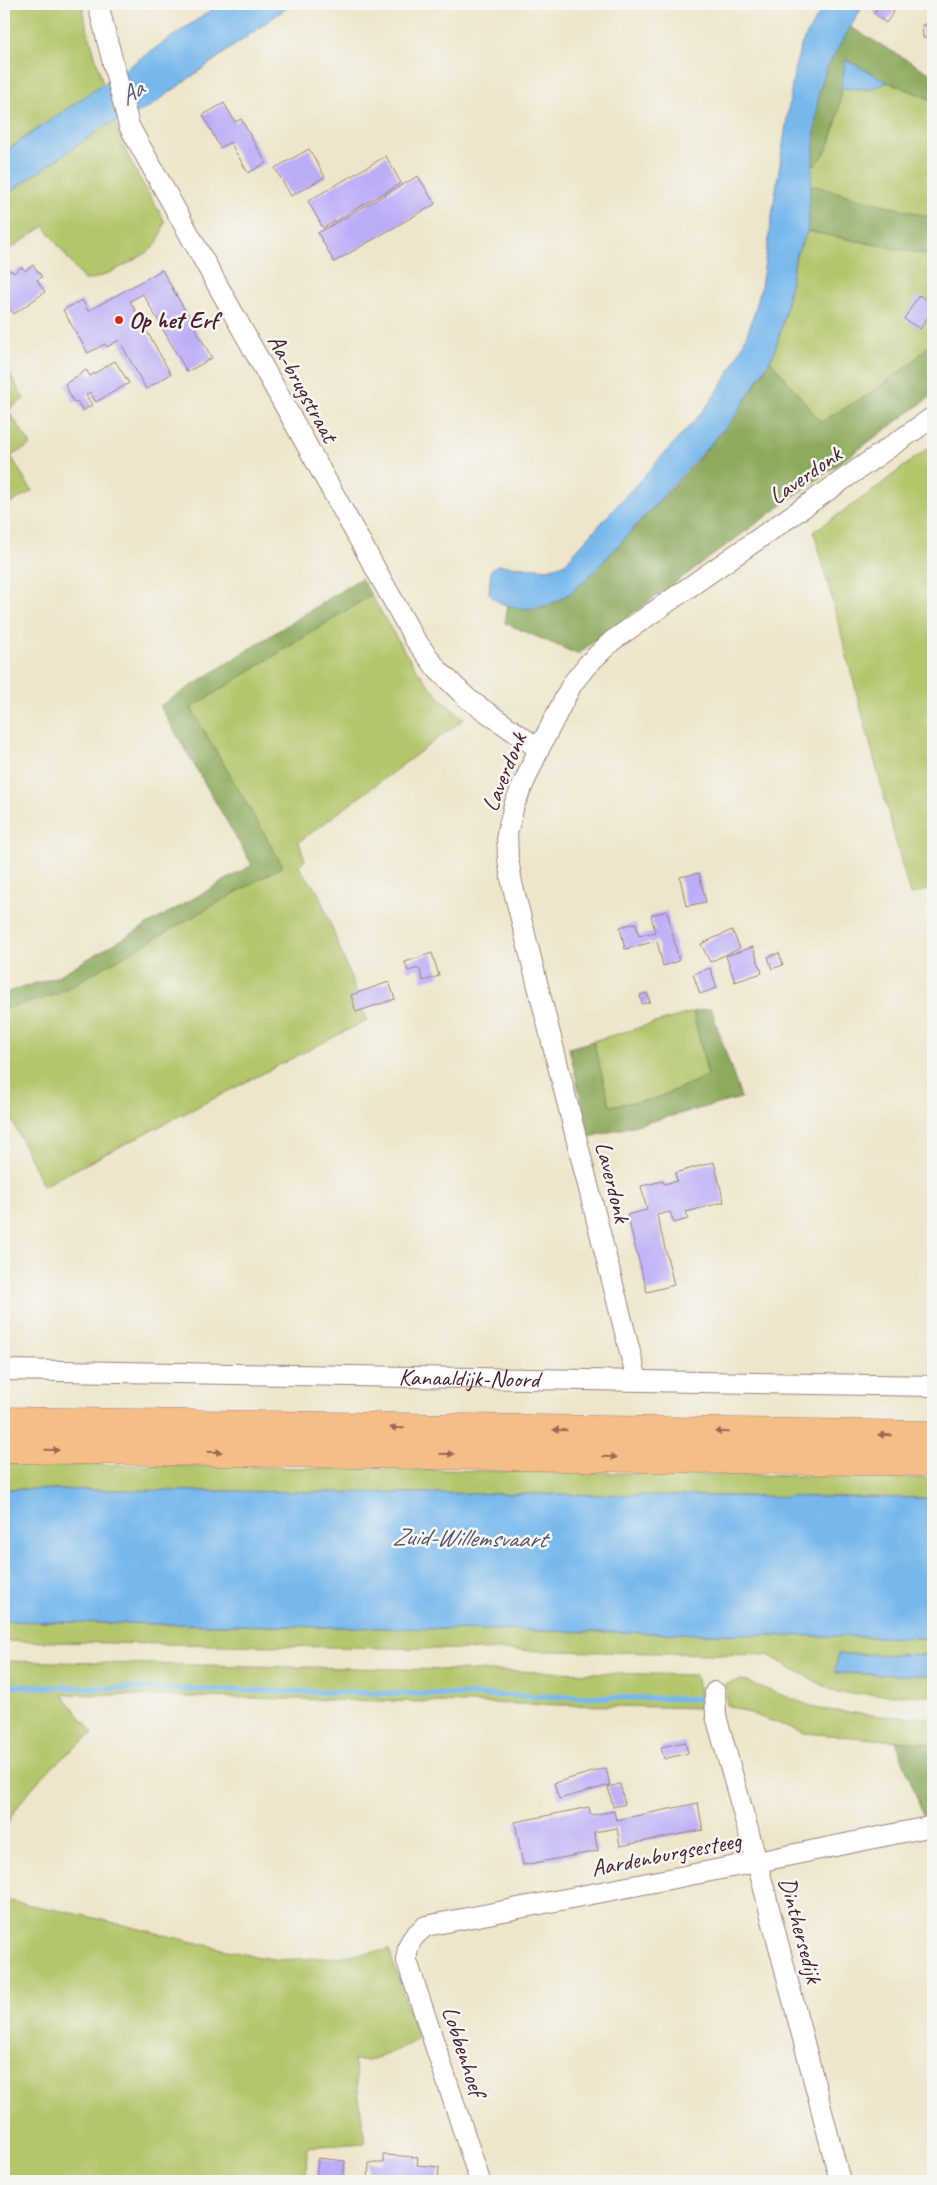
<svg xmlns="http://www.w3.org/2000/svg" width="937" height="2185" viewBox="0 0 937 2185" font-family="Caveat,sans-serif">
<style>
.green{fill:#b2c66a;stroke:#7e724a}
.forest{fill:#8dab5e;stroke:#6c6544}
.water{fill:#77b8ec;stroke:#606c8c}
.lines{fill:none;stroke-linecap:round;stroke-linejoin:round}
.stream{stroke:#77b8ec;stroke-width:5.5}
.building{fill:#bbacf7}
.minor-casing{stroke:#9c827a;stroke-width:22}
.trunk-casing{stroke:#9c827a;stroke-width:29}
.minor{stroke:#fff;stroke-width:20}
.trunk{stroke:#f6be87;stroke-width:28}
.oneway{fill:#976754}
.poi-dot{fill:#c8321e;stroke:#f6f6f2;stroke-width:2}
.labels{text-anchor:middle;stroke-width:5;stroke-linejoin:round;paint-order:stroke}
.poi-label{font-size:24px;font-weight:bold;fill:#4a1f2b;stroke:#f6f6f2;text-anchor:start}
.street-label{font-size:24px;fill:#4a1f2b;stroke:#f6f6f2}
.water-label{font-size:25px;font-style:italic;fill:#5a556f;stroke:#f6f6f2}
</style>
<rect width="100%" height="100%" fill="#f6f6f2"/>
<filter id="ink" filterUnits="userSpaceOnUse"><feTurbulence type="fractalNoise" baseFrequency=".02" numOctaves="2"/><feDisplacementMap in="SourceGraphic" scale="10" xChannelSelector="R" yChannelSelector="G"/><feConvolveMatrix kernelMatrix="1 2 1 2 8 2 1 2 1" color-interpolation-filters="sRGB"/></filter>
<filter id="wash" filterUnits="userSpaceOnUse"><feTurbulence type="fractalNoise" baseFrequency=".0096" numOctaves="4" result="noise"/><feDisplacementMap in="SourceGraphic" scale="20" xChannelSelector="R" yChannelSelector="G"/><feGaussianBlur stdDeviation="1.12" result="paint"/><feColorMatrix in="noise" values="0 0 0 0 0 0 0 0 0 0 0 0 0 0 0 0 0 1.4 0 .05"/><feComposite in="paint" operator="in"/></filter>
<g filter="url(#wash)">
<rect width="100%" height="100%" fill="#eee5ca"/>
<!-- green -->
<path class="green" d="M 4,4 L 83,4 L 83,13 L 103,84 L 4,152 Z
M 888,82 L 933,100 L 933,218 L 810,185 L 811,167 C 833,156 839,110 841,88 L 870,89 Z
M 115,122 C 125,159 147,189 165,222 C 162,229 159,242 154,247 C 144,256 97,282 84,280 L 44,226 L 4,253 L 4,196 L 105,126 Z
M 807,231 L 933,256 L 933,339 L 920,357 L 866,396 L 821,422 L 770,360 L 784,318 L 796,255 Z
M 4,364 L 24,399 L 8,410 L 31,445 L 11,456 L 32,491 L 4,507 Z
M 933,444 L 933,888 L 910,895 L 814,531 L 867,495 Z
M 371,595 C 399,642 420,685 464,719 L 299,842 L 305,860 L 298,866 L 318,892 L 367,1020 L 43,1186 L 4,1103 L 4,1009 L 24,1002 L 282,866 L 191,708 Z
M 693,1012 L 708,1076 L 654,1099 L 610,1106 L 593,1041 Z
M 4,1463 L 933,1478 L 933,1498 L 4,1489 Z
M 4,1621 L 933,1638 L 933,1655 L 838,1654 L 836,1673 L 933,1676 L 933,1696 L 837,1693 L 768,1655 L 4,1641 Z
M 4,1661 L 696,1675 L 703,1708 L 62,1694 L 93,1733 C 58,1761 23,1789 4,1831 Z
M 742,1680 L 819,1709 L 880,1716 L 933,1718 L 933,1744 L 805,1733 L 727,1705 L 726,1684 Z
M 4,1900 L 73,1913 L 248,1955 L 278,1960 L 336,1957 L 389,1950 L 418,2039 C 400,2049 374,2063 354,2060 L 365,2143 L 307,2147 L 306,2181 L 4,2181 Z"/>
<!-- forest -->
<path class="forest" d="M 850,27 L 933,75 L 933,100 L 878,78 L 846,60 C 841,87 838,154 811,167 L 818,96 L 826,69 Z
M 810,185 L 933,218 L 933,256 L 807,231 Z
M 933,339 L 933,395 L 577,654 L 505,623 L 508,605 C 524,609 540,610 556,602 C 583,588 602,562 623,540 C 676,484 733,428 770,360 L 821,422 C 860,399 906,376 933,339 Z
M 361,578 L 371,595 L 191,708 L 283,866 L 55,995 L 4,1009 L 4,993 L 56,977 L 252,865 L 160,706 Z
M 711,1008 L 741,1098 L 590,1137 L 569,1048 L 593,1041 L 610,1106 L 654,1099 L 708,1076 L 693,1012 Z
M 896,1741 L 933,1744 L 933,1816 L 924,1818 Z"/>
<!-- water -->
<path class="water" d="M 220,4 L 292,4 L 148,108 L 105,126 L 4,196 L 4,152 Z
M 825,4 L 864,4 L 826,69 L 818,96 L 807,233 L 796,255 L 784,318 L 774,354 L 735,417 L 593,573 C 571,594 547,614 515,607 C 502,604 497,603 489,593 L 491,570 L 497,565 L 548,569 L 564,564 L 704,410 C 733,373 751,333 761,287 L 795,67 L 802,43 Z
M 846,60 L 888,82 L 870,89 L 841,88 Z
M 4,1489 L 933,1498 L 933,1638 L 4,1621 Z
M 838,1654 L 933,1655 L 933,1676 L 835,1673 Z"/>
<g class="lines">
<!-- stream -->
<path class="stream" d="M 4,1686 L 700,1699"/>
</g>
<g id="blocks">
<!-- building -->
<path class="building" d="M 880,4 L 886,4 L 895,10 L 886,23 L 874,13 Z
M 933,23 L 933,37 L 923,38 L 922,25 Z
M 224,103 L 235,122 L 241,119 L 266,163 L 248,173 L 230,142 L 220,148 L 203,115 Z
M 309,149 L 325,177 L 291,196 L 275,168 Z
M 386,156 L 401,183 L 323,228 L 308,201 Z
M 418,176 L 435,204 L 334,262 L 318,233 Z
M 33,265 L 42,277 L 37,280 L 45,292 L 14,314 L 6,304 L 4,306 L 4,281 L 8,278 L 5,274 L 11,270 L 13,273 L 22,267 L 25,271 Z
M 162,270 L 212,358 L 187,372 L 143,294 L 130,301 L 171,374 L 146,389 L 119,340 L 107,347 L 105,344 L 88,353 L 63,310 L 82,300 L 88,311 Z
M 919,295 L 933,304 L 933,309 L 920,329 L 904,319 Z
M 115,361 L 129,383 L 96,402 L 90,392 L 86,395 L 92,405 L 83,411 L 77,401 L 74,403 L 65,384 L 86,370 L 90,376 Z
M 699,873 L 706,902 L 686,906 L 680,877 Z
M 667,911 L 679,961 L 663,966 L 657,941 L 625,949 L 620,927 L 636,923 L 639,936 L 655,932 L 651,915 Z
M 732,930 L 740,948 L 710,962 L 701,944 Z
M 753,947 L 762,973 L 735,982 L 726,956 Z
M 432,953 L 439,976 L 423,981 L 419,968 L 408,971 L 405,962 Z
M 779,953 L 783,965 L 772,969 L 768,957 Z
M 710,968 L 717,988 L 700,994 L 693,974 Z
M 389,982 L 395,999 L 356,1012 L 351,995 Z
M 647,993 L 650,1002 L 642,1004 L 640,995 Z
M 714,1162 L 724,1202 L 686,1212 L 688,1219 L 674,1223 L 670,1212 L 657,1215 L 674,1285 L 647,1292 L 627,1215 L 647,1210 L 641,1186 L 663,1181 L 664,1184 L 677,1181 L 675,1173 Z
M 685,1742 L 688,1753 L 664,1759 L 661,1747 Z
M 606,1768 L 610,1785 L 559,1799 L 554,1783 Z
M 620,1784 L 625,1804 L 613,1807 L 608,1787 Z
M 698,1803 L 703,1830 L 620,1846 L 617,1828 L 594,1832 L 598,1851 L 523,1865 L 515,1822 L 589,1807 L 591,1815 L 614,1811 L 616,1820 Z
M 383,2155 L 418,2157 L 417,2165 L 439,2167 L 438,2181 L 368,2180 L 369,2163 L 383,2163 Z
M 318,2158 L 345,2161 L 343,2181 L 316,2181 Z"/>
</g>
</g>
<g filter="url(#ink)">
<use href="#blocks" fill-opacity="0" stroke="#9c827a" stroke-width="1"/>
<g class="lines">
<!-- minor casing -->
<g class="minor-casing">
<g id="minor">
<path d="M 98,4 L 129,126 L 414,638 L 437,669 L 468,699 L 539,749"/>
<path id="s1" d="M 4,1370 L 933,1386"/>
<path d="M 637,1380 L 512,883 L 508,859 L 507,834 L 514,805 L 539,749 L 572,684 L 588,664 L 612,641 L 933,417"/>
<path d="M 715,1692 L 716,1716 L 757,1862 L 840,2181"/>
<path d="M 480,2181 L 407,1961 C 406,1943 413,1936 426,1926 L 757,1862 L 933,1826"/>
</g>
</g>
<!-- trunk casing -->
<g class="trunk-casing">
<path id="trunk" d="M 4,1421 L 933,1435
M 4,1449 L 933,1462"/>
</g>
<!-- minor -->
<use href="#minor" class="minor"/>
<!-- trunk -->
<use href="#trunk" class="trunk"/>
</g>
<!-- one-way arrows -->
<defs><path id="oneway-solid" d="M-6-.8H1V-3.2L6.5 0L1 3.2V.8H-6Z" transform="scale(1.25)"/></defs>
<g class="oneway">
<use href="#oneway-solid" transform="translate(397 1428) rotate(-179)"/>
<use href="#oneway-solid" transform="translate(560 1430) rotate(-179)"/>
<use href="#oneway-solid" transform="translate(722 1432) rotate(-179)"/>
<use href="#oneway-solid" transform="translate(885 1435) rotate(-179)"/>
<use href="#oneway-solid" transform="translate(52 1450) rotate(1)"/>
<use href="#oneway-solid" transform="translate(215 1452) rotate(1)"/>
<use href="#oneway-solid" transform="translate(447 1454) rotate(1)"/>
<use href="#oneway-solid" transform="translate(610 1457) rotate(1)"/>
</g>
</g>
<!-- markers -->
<circle class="poi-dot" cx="119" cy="320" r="5"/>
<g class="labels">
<!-- poi labels -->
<g class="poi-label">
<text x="129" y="328">Op het Erf</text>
</g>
<!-- street labels -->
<g class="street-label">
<text transform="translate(303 388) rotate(61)" y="8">Aa-brugstraat</text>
<text transform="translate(805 475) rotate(-35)" y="8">Laverdonk</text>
<text transform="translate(504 772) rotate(-68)" y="8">Laverdonk</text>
<text transform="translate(613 1182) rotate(76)" y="8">Laverdonk</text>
<text dy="8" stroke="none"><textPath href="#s1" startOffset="465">Kanaaldijk-Noord</textPath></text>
<text transform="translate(666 1854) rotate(-11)" y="8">Aardenburgsesteeg</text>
<text transform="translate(801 1930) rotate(75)" y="8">Dinthersedijk</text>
<text transform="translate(464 2051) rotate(72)" y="8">Lobbenhoef</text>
</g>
<!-- water labels -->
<g class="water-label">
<text transform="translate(131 92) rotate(-34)" y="9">Aa</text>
<text transform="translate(469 1537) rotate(1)" y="9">Zuid-Willemsvaart</text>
</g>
</g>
<!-- margin -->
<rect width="937" height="2185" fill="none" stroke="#f6f6f2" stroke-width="20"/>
</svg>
